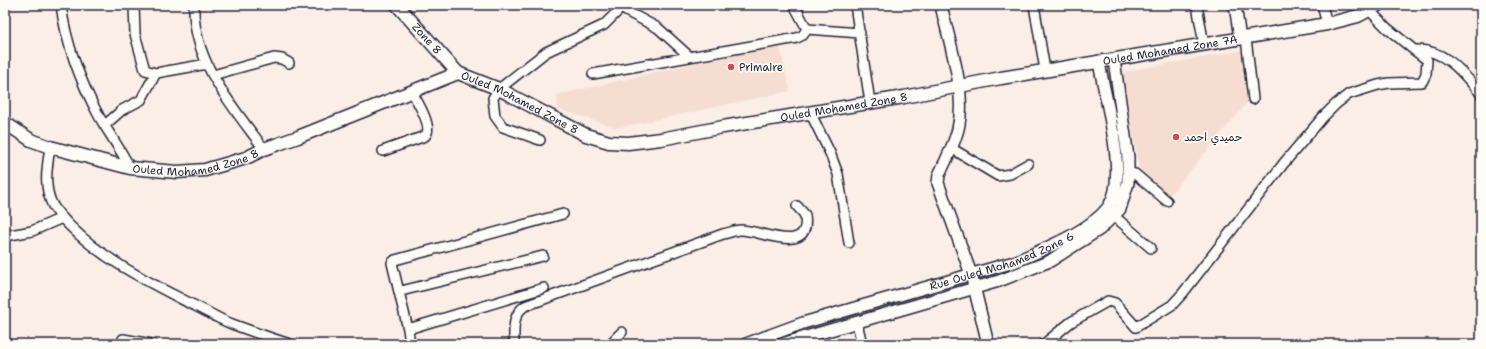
<svg xmlns="http://www.w3.org/2000/svg" width="1486" height="349" viewBox="0 0 1486 349" font-family="'Shantell Sans','Playpen Sans Arabic',sans-serif">
<style>
.built{fill:#f6ddd1}
.lines{fill:none;stroke-linecap:round;stroke-linejoin:round}
.minor-casing{stroke:#22223b;stroke-width:12}
.tertiary-casing{stroke:#22223b;stroke-width:14}
.secondary-casing{stroke:#22223b;stroke-width:15}
.minor{stroke:#fdfcf7;stroke-width:9}
.tertiary{stroke:#fdfcf7;stroke-width:11}
.secondary{stroke:#fdfcf7;stroke-width:12}
.poi-dot{fill:#d1495b;stroke:#fdfcf7;stroke-width:1.5}
.labels{text-anchor:middle;stroke-width:3.5;stroke-linejoin:round;paint-order:stroke}
.street-label{font-size:11px;fill:#22223b;stroke:#fdfcf7}
.poi-label{font-size:11px;fill:#22223b;stroke:#fdfcf7;text-anchor:start}
</style>
<rect width="100%" height="100%" fill="#faeee6"/>
<filter id="ink" filterUnits="userSpaceOnUse"><feTurbulence type="fractalNoise" baseFrequency=".025" numOctaves="2"/><feDisplacementMap in="SourceGraphic" scale="8" xChannelSelector="R" yChannelSelector="G"/><feConvolveMatrix kernelMatrix="1 2 1 2 8 2 1 2 1" color-interpolation-filters="sRGB"/></filter>
<g filter="url(#ink)">
<!-- built -->
<path class="built" d="M 779,44 L 790,91 L 617,128 L 558,109 L 557,95 Z
M 1244,50 L 1250,99 L 1168,197 L 1140,174 L 1122,72 Z"/>
<g class="lines">
<!-- minor casing -->
<g class="minor-casing">
<path id="minor" d="M 61,5 C 66,44 81,83 100,118 C 110,135 121,150 130,168
M 134,5 L 135,34 L 145,70 L 156,73 L 207,64
M 194,5 C 192,61 233,107 264,149
M 624,5 L 626,11 L 658,28 L 690,57
M 794,5 L 807,29 L 860,33
M 855,5 L 870,102
M 1034,5 L 1045,70
M 1197,5 L 1204,45
M 1322,5 L 1327,24
M 1370,11 L 1387,28 L 1414,50 C 1445,48 1463,73 1481,94
M 1246,38 L 1253,99
M 593,74 L 797,38 L 803,35 L 807,29
M 213,75 L 274,58 L 282,59 L 289,63
M 810,112 L 830,153 L 838,174 L 849,243
M 105,125 L 122,110 L 141,100 L 156,73
M 540,140 L 503,127 L 495,116 L 493,98 L 499,89 L 546,52 L 604,25 L 624,5
M 50,147 C 47,168 43,187 53,206 C 58,214 65,221 71,227 C 105,261 149,282 191,304 C 205,310 218,319 232,324 C 251,331 270,338 290,344
M 951,148 L 998,176 L 1010,174 L 1028,164
M 383,151 L 425,136 C 434,128 417,101 412,92
M 1129,173 L 1135,174 L 1167,201
M 1114,216 L 1151,248
M 5,236 L 32,231 L 62,218
M 401,291 L 543,256
M 857,323 L 862,344
M 408,329 L 392,263 L 395,260 L 563,214
M 123,339 L 152,344
M 410,344 L 408,329 L 544,288
M 514,344 C 514,331 512,314 525,306 L 723,234 C 729,233 735,230 741,230 C 761,230 811,257 805,215 L 797,206
M 610,344 L 622,332
M 1044,344 L 1071,322 L 1108,301 L 1115,303 L 1136,327 L 1172,305 L 1183,293 L 1284,163 L 1323,117 L 1336,104 L 1349,94 L 1378,85 L 1389,83 L 1422,82 L 1426,74 L 1427,60 L 1414,50"/>
</g>
<!-- tertiary casing -->
<g class="tertiary-casing">
<g id="tertiary">
<path d="M 941,5 C 949,43 967,91 958,129 C 954,145 946,160 939,175 L 938,183 L 971,274 L 988,344"/>
<path d="M 1235,5 L 1240,39"/>
<path id="s1" d="M 746,344 L 803,323 L 1014,262 C 1042,250 1091,231 1109,206 C 1129,176 1104,97 1099,61"/>
<path d="M 782,344 L 999,281 L 1050,261 L 1100,229 L 1120,209 L 1128,183 L 1128,157 L 1114,60"/>
</g>
</g>
<!-- secondary casing -->
<g class="secondary-casing">
<g id="secondary">
<path id="s2" d="M 397,5 L 458,73"/>
<path id="s3" d="M 5,123 L 31,140 L 50,147 L 130,168 L 177,172 L 205,170 L 246,158 L 264,149 L 298,137 L 458,73 L 499,89 L 586,135 L 609,142 L 628,143 L 661,139 L 723,127 L 904,97 L 1001,78 L 1327,24 L 1358,16 L 1378,5"/>
</g>
</g>
<!-- minor -->
<use href="#minor" class="minor"/>
<!-- tertiary -->
<use href="#tertiary" class="tertiary"/>
<!-- secondary -->
<use href="#secondary" class="secondary"/>
</g>
</g>
<!-- markers -->
<g class="poi-dot">
<circle cx="731" cy="67" r="4"/>
<circle cx="1176" cy="137" r="4"/>
</g>
<g class="labels">
<!-- street labels -->
<g class="street-label">
<text dy="4" stroke="none"><textPath href="#s2" startOffset="45">Zone 8</textPath></text>
<text dy="4" stroke="none"><textPath href="#s3" startOffset="1216">Ouled Mohamed Zone 7A</textPath></text>
<text dy="4" stroke="none"><textPath href="#s3" startOffset="549">Ouled Mohamed Zone 8</textPath></text>
<text dy="4" stroke="none"><textPath href="#s3" startOffset="885">Ouled Mohamed Zone 8</textPath></text>
<text dy="4" stroke="none"><textPath href="#s3" startOffset="201">Ouled Mohamed Zone 8</textPath></text>
<text dy="4" stroke="none"><textPath href="#s1" startOffset="269">Rue Ouled Mohamed Zone 6</textPath></text>
</g>
<!-- poi labels -->
<g class="poi-label">
<text x="739" y="71">Primaire</text>
<text x="1184" y="141">حميدي احمد</text>
</g>
</g>
<!-- margin -->
<rect width="1486" height="349" fill="none" stroke="#fdfcf7" stroke-width="20"/>
<rect x="10" y="10" width="1466" height="329" fill="none" stroke="#22223b" stroke-width="1.5" filter="url(#ink)"/>
</svg>
